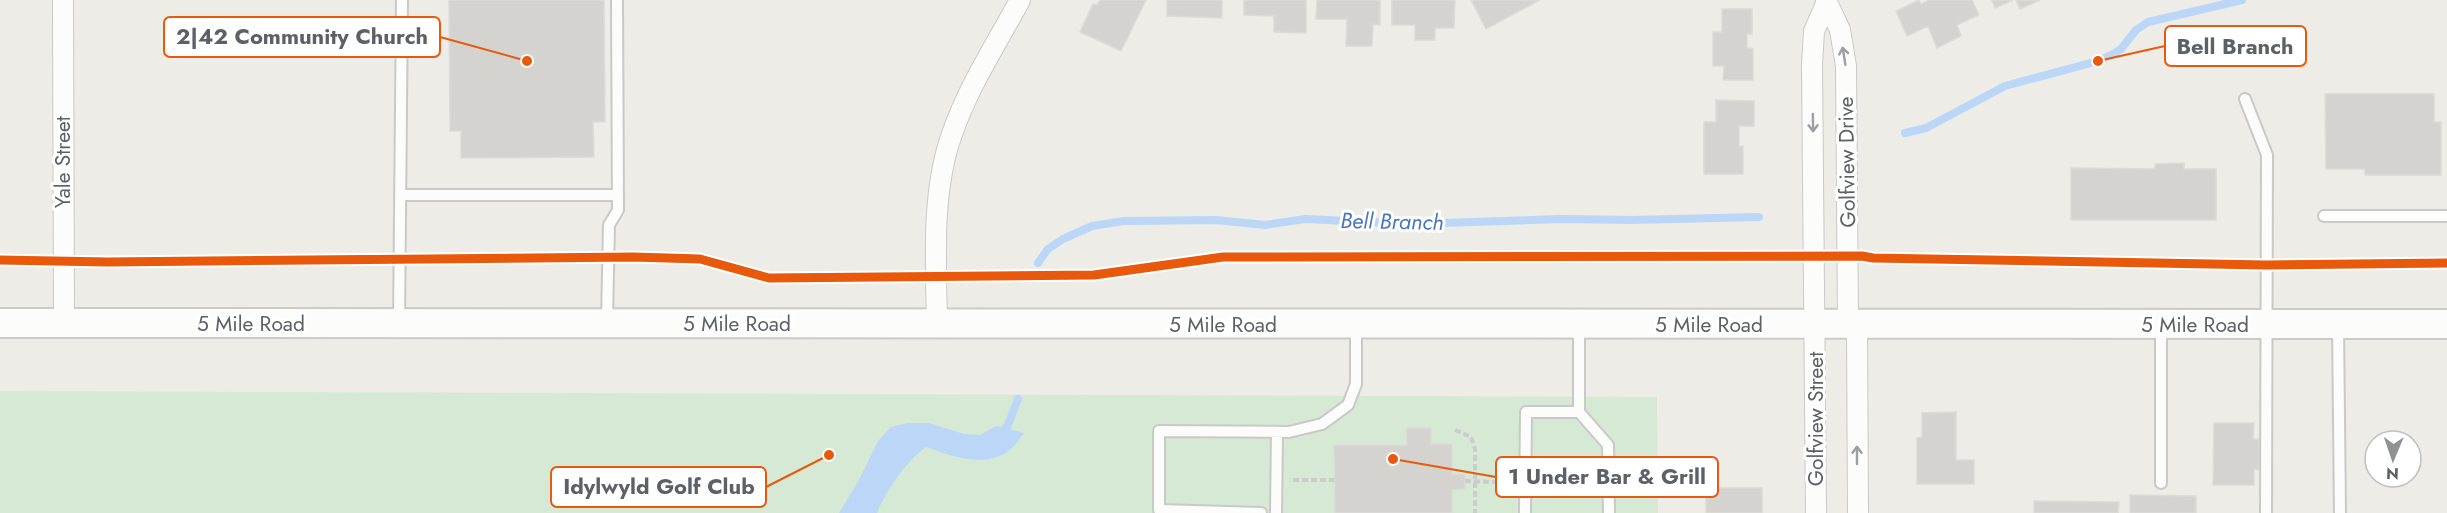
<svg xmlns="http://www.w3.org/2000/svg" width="2447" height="513" viewBox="0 0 2447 513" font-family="Jost,sans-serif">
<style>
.green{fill:#d5e9d5}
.water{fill:#bcd6f7}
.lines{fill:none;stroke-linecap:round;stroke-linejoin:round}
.stream{stroke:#bcd6f7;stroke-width:8}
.building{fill:#d4d3d0;stroke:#dcdcd6;stroke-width:1.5}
.service-casing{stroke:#c9c9c8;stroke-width:14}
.minor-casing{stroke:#c9c9c8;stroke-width:22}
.secondary-casing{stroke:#cacac9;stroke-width:32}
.path{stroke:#c9cdcb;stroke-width:4;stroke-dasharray:6 3;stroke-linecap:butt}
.service{stroke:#fcfcfb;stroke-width:10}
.minor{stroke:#fcfcfb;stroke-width:20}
.secondary{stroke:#fcfcfb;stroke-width:28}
.cycleway-casing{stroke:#fff;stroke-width:13}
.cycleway{stroke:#e8590c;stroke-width:9}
.oneway{stroke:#9d9ea2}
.labels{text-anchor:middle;stroke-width:6;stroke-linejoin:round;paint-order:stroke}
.street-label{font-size:21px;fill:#5d6066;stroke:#fff}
.water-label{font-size:22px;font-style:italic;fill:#4975c2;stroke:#fff}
.leader{fill:none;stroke:#e8590c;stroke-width:2}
.callout-dot{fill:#e8590c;stroke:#fff;stroke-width:2}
.callout{fill:#fff;stroke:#e8590c;stroke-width:2}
.callout-label{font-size:22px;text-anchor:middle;font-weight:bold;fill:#5d6066}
</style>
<rect width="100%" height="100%" fill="#edece7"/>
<!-- green -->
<path class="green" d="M 0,391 L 1657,397 L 1658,513 L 0,513 Z"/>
<!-- water -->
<path class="water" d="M 908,423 L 929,423 L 964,434 L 980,435 L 996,426 L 1024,433 C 1020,438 1016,444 1012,448 C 989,470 951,456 926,447 C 907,460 886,491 877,513 L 839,513 L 859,480 L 878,441 L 891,427 Z"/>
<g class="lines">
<!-- stream -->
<path class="stream" d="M 1905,133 L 1926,128 L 2005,86 L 2098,61 L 2115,53 L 2121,49 L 2136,30 L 2148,22 L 2242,0
M 1038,263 L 1048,249 L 1063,239 L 1092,226 L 1124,221 L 1216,220 L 1265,225 L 1305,219 L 1412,224 L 1561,219 L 1632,220 L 1759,217
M 1000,435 L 1008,425 L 1018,399"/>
</g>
<!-- building -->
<path class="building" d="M 449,0 L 604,0 L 605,122 L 593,122 L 594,157 L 461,158 L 461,131 L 450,131 Z
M 1100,0 L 1146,0 L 1121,51 L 1080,32 L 1093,4 L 1097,5 Z
M 1167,0 L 1222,0 L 1222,18 L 1167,16 Z
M 1244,0 L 1306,0 L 1306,33 L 1274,32 L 1274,16 L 1244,15 Z
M 1317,0 L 1380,0 L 1380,25 L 1373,24 L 1372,46 L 1346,46 L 1347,19 L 1316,19 Z
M 1392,0 L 1455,0 L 1454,28 L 1435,28 L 1435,40 L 1415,40 L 1415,25 L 1392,25 Z
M 1471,0 L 1540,0 L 1486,29 Z
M 1919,0 L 1921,4 L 1929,0 L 1972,0 L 1979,15 L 1957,25 L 1961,36 L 1937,48 L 1928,26 L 1907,36 L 1896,11 Z
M 1992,0 L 2013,0 L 1995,8 Z
M 2016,0 L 2040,0 L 2020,9 Z
M 1722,9 L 1752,9 L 1752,34 L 1747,34 L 1747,48 L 1753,49 L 1753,80 L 1723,80 L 1724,66 L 1713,66 L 1713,32 L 1722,32 Z
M 2325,94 L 2434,94 L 2434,122 L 2441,122 L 2441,175 L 2365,175 L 2365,169 L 2326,169 Z
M 1716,100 L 1754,101 L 1754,126 L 1739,126 L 1739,146 L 1743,146 L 1743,174 L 1704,174 L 1704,122 L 1716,122 Z
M 2184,163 L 2184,169 L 2216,169 L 2216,220 L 2071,220 L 2071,168 L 2155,169 L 2155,164 Z
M 1956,412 L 1956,460 L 1974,460 L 1974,484 L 1917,484 L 1917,438 L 1922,437 L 1922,413 Z
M 2214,423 L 2254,423 L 2253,439 L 2259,439 L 2259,470 L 2254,469 L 2254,485 L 2213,485 Z
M 1406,428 L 1431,428 L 1431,444 L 1452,444 L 1452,474 L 1465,474 L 1465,489 L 1452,490 L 1452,513 L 1335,513 L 1334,445 L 1407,445 Z
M 1706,488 L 1762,488 L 1762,513 L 1706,513 Z
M 2130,495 L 2196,496 L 2196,513 L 2130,513 Z
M 2034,501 L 2119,502 L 2118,513 L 2034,513 Z"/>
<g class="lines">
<!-- service casing -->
<g class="service-casing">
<path id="service" d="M 2245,99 L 2267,155 L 2266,513
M 400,195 L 618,195
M 2324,216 L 2447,216
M 607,321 L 609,225 L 618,210 L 617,0
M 399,323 L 402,0
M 2338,324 L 2340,513
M 1579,326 L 1579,412 L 1608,445 L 1609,513
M 2161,483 L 2161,325
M 1261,513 L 1159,510 L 1159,431 L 1289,432 L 1322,424 L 1348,405 L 1356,384 L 1356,325
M 1276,513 L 1277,432
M 1525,513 L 1526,412 L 1579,412"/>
</g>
<!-- minor casing -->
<g class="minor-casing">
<path id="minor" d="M 63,0 L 64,324
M 1826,0 L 1840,30 L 1846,66 L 1848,325
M 937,324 C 936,263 931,192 952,134 C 968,87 997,43 1020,0
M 1857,325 L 1858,513
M 1816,513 L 1812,64 L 1814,31 L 1826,4"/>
</g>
<!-- secondary casing -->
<g class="secondary-casing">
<path id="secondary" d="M 0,323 L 2447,324"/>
</g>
<!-- path -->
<path class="path" d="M 1455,430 L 1471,437 L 1475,449 L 1475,513
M 1293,480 L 1334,480
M 1465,481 L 1498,482"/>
<!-- service -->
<use href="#service" class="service"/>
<!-- minor -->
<use href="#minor" class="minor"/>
<!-- secondary -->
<use href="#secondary" class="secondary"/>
<!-- cycleway casing -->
<g class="cycleway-casing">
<path id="cycleway" d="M 0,260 L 108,262 L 633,257 L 700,259 L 769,278 L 1094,275 L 1223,257 L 1862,256 L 1873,258 L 2266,265 L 2447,263"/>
</g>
<!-- cycleway -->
<use href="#cycleway" class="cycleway"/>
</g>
<!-- one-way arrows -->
<defs><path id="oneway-shaft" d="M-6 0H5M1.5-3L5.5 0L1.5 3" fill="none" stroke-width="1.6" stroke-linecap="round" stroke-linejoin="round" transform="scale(1.5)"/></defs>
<g class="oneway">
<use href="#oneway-shaft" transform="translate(1844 56) rotate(-99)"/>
<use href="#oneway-shaft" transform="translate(1813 123) rotate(89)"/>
<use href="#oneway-shaft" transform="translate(1857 455) rotate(-90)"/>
</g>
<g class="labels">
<!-- street labels -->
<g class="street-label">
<text transform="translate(63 162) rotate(-90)" y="7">Yale Street</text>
<text transform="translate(1847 162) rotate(-91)" y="7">Golfview Drive</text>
<text x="251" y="331">5 Mile Road</text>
<text x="737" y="331">5 Mile Road</text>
<text x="1223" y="332">5 Mile Road</text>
<text x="1709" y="332">5 Mile Road</text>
<text x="2195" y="332">5 Mile Road</text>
<text transform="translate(1816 419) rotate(-90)" y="7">Golfview Street</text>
</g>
<!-- water labels -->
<g class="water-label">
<text transform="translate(1392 221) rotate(1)" y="8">Bell Branch</text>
</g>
</g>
<!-- callouts -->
<path class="leader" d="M527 61L440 37M2098 61L2165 46M1393 459L1496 477M829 455L766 487"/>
<g class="callout-dot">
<circle cx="527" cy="61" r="6"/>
<circle cx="2098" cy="61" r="6"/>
<circle cx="1393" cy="459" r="6"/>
<circle cx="829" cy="455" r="6"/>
</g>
<g class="callout">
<rect x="164" y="17" width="276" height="40" rx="6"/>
<rect x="2165" y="26" width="141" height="40" rx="6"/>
<rect x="1496" y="457" width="222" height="40" rx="6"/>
<rect x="551" y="467" width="215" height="40" rx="6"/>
</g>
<g class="callout-label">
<text x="302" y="44">2|42 Community Church</text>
<text x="2235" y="54">Bell Branch</text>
<text x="1607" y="484">1 Under Bar &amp; Grill</text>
<text x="659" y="494">Idylwyld Golf Club</text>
</g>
<!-- north arrow -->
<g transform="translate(2393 459) rotate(182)"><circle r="28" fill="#ffffff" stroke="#bebfc2" stroke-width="1.5"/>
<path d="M0-4.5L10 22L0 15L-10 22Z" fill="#8f9193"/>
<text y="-9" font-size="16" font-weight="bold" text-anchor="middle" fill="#5d6066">N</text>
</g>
</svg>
